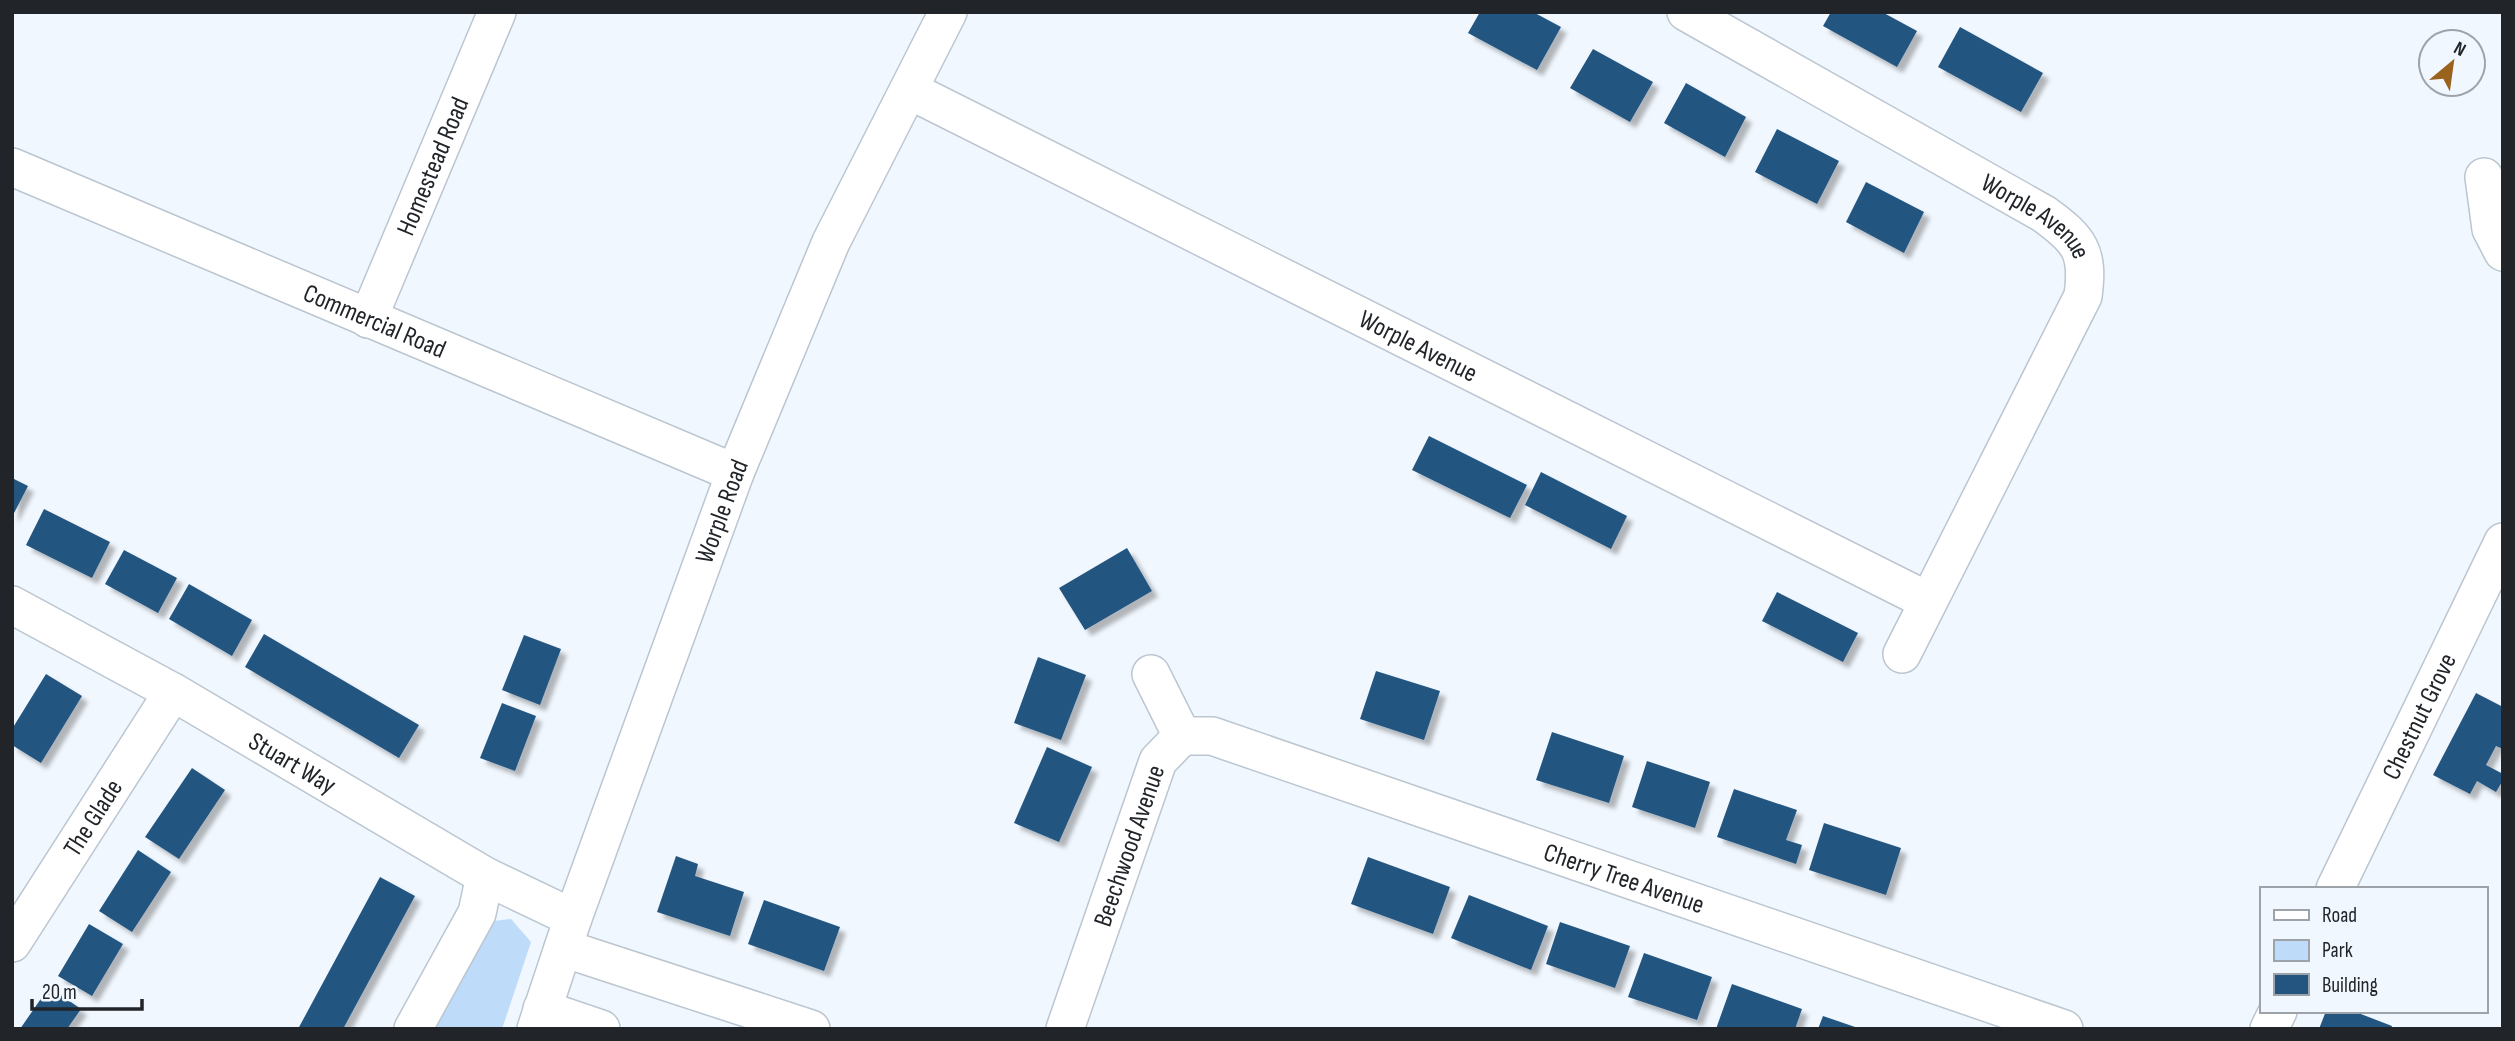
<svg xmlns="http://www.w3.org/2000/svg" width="2515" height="1041" viewBox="0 0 2515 1041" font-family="'Sofia Sans Condensed',sans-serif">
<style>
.green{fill:#bedcf9}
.building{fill:#245580;filter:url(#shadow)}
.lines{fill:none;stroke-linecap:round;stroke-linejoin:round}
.minor-casing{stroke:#bbc6d0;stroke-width:40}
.minor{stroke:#fff;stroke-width:37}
.labels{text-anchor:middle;stroke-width:7;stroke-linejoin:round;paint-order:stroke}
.street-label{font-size:26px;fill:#212529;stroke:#f1f7fe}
</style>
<defs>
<filter id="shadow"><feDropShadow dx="6" dy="6" stdDeviation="2" flood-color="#0004"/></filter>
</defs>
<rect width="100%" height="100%" fill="#f1f7fe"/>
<!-- green -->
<path class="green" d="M 511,919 L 531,942 L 502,1029 L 419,1029 L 486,922 Z"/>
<!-- building -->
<path class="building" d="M 1480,12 L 1533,12 L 1561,27 L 1537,70 L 1468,33 Z
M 1831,12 L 1882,12 L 1917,31 L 1897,67 L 1823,26 Z
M 1960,27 L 2043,73 L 2021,112 L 1938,67 Z
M 1593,49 L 1653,82 L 1630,122 L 1570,88 Z
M 1686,83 L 1746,117 L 1725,157 L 1664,123 Z
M 1777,129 L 1839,161 L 1817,204 L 1755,172 Z
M 1866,182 L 1924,212 L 1904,253 L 1846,222 Z
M 1429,436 L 1527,485 L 1510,518 L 1412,470 Z
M 1541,472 L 1627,516 L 1611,549 L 1525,505 Z
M 12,478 L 28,486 L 12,517 Z
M 44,509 L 110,542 L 92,578 L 26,545 Z
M 1127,548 L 1152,591 L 1085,630 L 1059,588 Z
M 124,550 L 177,578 L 158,613 L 105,584 Z
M 189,584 L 252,620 L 232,656 L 169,619 Z
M 1777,592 L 1858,633 L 1843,662 L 1762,621 Z
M 264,634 L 419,725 L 399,758 L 245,667 Z
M 524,635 L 561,649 L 540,705 L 502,690 Z
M 1038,657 L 1086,675 L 1061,740 L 1014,723 Z
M 1376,671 L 1440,691 L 1424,740 L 1360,719 Z
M 46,674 L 82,696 L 41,763 L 12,745 L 12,729 Z
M 2476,693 L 2503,707 L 2503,749 L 2496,746 L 2486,765 L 2503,774 L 2503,780 L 2496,792 L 2477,781 L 2470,794 L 2433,775 Z
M 502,703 L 536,716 L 515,771 L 480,758 Z
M 1552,732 L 1624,756 L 1609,803 L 1536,780 Z
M 1047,747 L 1092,767 L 1059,842 L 1014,823 Z
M 1647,761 L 1710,782 L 1695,828 L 1632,807 Z
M 192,768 L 225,790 L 179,859 L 145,837 Z
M 1734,789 L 1797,810 L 1786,840 L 1802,845 L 1796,864 L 1717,837 Z
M 1824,823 L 1901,848 L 1886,895 L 1809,870 Z
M 138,850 L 171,872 L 132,932 L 99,911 Z
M 676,856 L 698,864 L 695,876 L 744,892 L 730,936 L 657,912 Z
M 1368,857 L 1450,887 L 1433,934 L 1351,904 Z
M 380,877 L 415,896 L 343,1029 L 298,1029 Z
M 1469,895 L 1548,926 L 1531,970 L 1451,938 Z
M 764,900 L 840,927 L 824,971 L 748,944 Z
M 1560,922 L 1630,946 L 1615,988 L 1546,964 Z
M 89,924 L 123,944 L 92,996 L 58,976 Z
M 1644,953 L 1712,977 L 1697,1020 L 1628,997 Z
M 1732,984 L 1802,1009 L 1795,1029 L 1716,1029 Z
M 49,987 L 81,1009 L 67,1029 L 20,1029 Z
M 2326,1011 L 2353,1011 L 2392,1026 L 2391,1029 L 2319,1029 Z
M 1823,1016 L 1858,1028 L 1858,1029 L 1818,1029 Z"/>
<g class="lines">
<!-- minor casing -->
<g class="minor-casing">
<g id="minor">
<path id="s1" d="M 1686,12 L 2044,214 C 2080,240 2089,252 2083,296 L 1902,654"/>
<path id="s2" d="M 909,90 L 1928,601"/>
<path id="s3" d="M 12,167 L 735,473"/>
<path d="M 2484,177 L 2491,229 L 2503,252"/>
<path id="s4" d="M 368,319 L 497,12"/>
<path id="s5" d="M 12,605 L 173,692 L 485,876 L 573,918"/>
<path d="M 1151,674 L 1182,736"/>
<path id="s6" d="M 1182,736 L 1212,736 L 2064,1029"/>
<path id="s7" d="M 2335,889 L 2503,542"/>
<path id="s8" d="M 12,943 L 173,692"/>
<path d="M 563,948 L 811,1029"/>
<path d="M 542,1009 L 601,1029"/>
<path d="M 413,1029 L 477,913 L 485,876"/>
<path id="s9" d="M 536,1029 L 573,918 L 735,473 L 831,242 L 948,12"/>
<path id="s10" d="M 1065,1029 L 1158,761 L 1182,736"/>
<path d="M 2269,1029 L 2278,1011"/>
</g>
</g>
<!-- minor -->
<use href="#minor" class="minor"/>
</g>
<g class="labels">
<!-- street labels -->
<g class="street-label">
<text dy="9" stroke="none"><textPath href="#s4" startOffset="166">Homestead Road</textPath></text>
<text dy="9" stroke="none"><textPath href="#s1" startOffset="406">Worple Avenue</textPath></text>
<text dy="9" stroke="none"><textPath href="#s3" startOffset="394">Commercial Road</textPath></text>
<text dy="9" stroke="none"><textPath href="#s2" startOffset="570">Worple Avenue</textPath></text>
<text dy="9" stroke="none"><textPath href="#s9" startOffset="550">Worple Road</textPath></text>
<text dy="9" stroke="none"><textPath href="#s7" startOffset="192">Chestnut Grove</textPath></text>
<text dy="9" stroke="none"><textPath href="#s5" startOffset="322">Stuart Way</textPath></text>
<text dy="9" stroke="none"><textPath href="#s8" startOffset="149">The Glade</textPath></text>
<text dy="9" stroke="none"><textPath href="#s10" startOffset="194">Beechwood Avenue</textPath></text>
<text dy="9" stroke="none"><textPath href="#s6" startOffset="466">Cherry Tree Avenue</textPath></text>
</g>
</g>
<!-- border -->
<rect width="2515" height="1041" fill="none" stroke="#212529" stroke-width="28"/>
<!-- legend -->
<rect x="2260" y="887" width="228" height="126" fill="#f1f7fe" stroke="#9ea3a9" stroke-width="2"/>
<rect x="2274" y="910" width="35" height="10" fill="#ffffff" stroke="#9ea3a9" stroke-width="2"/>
<text x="2322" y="922" font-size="21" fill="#212529">Road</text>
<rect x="2274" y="940" width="35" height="21" fill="#bedcf9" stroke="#9ea3a9" stroke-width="2"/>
<text x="2322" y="957" font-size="21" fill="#212529">Park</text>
<rect x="2274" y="974" width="35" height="21" fill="#245580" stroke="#9ea3a9" stroke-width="2"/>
<text x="2322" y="992" font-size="21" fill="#212529">Building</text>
<!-- north arrow -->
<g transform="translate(2452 63) rotate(29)"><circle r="33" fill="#f1f7fe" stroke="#9ea3a9" stroke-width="2"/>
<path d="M0-5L12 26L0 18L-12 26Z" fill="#9a631d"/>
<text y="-10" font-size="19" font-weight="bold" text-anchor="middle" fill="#212529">N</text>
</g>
<!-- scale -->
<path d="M32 999v10h110v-10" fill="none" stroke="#212529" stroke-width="3.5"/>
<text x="42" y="999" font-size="21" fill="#212529" stroke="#f1f7fe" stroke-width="5" paint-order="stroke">20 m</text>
</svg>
